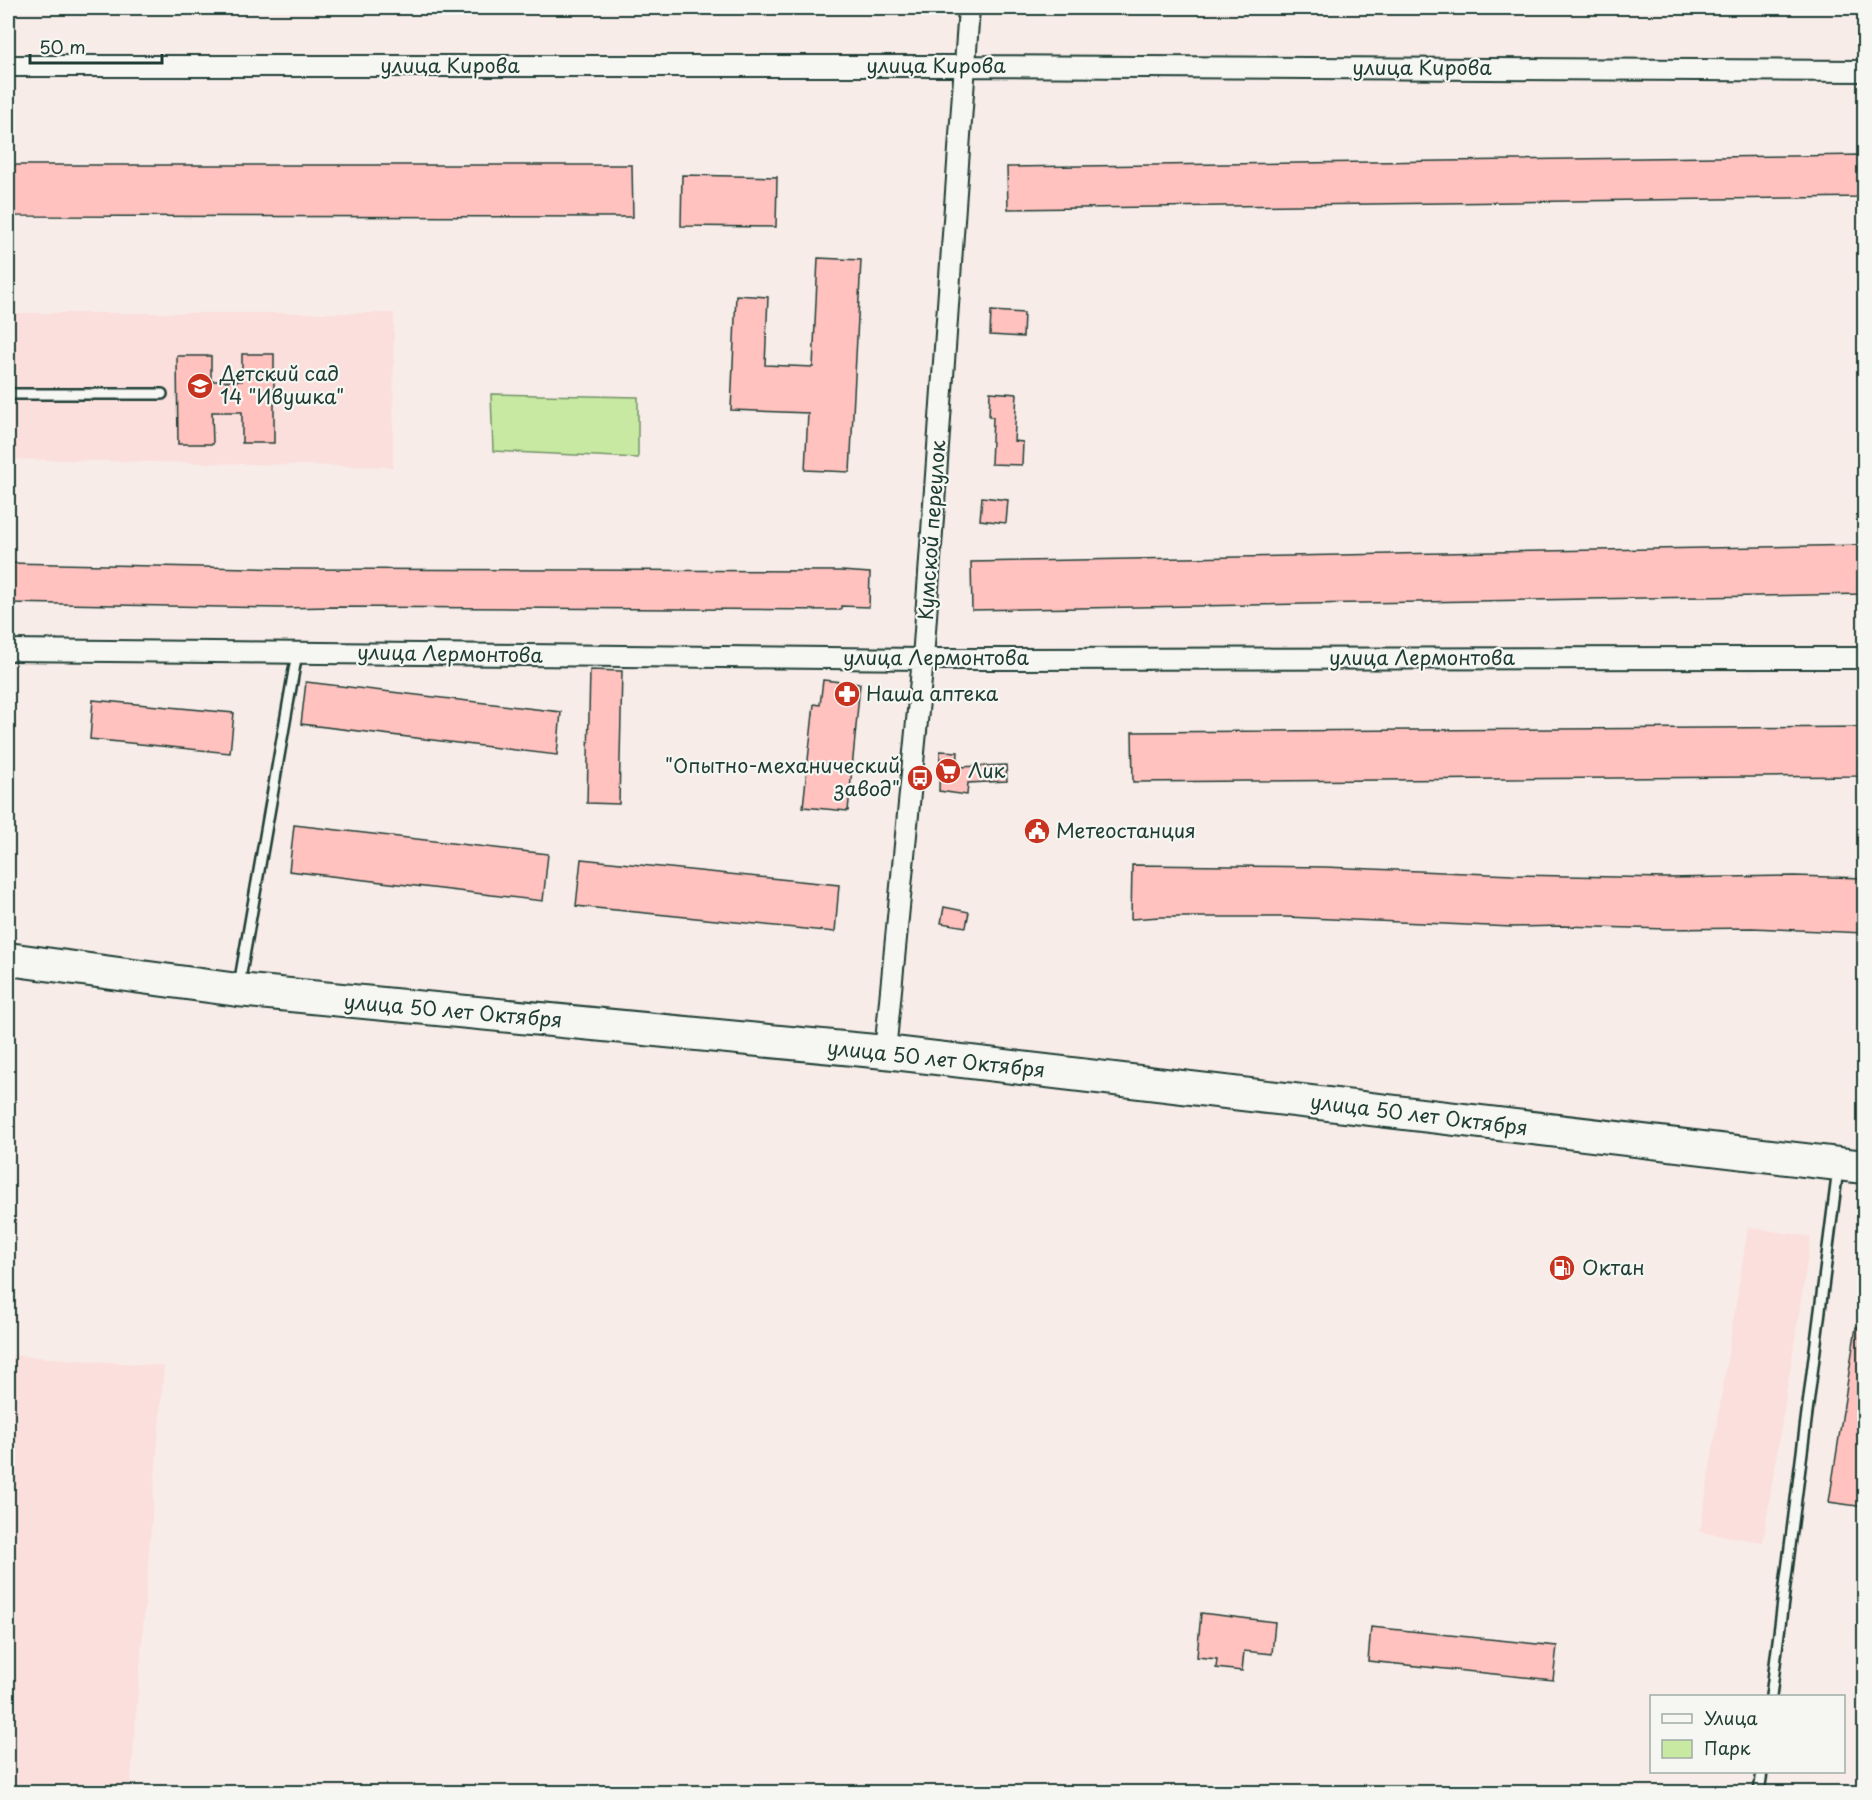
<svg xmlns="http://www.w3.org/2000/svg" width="1872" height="1800" viewBox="0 0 1872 1800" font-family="'Playpen Sans',sans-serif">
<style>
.built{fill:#fadfdc}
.green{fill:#c7e9a1;stroke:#73936a;stroke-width:1.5}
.building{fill:#ffc2bf;stroke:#1f3d34;stroke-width:1.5}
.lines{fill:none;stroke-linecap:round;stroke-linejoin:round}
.service-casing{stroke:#1f3d34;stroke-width:14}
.minor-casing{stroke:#1f3d34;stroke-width:24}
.trunk-casing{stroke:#1f3d34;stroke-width:36}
.service{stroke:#f6f6f2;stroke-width:9}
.minor{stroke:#f6f6f2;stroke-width:20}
.trunk{stroke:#f6f6f2;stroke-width:32}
.labels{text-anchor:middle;stroke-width:4.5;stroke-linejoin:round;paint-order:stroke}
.street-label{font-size:20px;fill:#1f3d34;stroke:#f6f6f2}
.poi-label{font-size:20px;fill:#1f3d34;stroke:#f6f6f2;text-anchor:start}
</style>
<rect width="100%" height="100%" fill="#f8ece8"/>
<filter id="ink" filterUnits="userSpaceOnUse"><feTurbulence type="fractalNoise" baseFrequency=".0167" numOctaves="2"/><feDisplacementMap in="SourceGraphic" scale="12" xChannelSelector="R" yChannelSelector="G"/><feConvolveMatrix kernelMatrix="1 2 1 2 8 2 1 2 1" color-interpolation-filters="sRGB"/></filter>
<g filter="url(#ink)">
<!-- built -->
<path class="built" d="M 8,313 L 394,313 L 393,467 L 8,459 Z
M 1748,1227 L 1811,1237 L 1763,1542 L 1700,1532 Z
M 8,1355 L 164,1366 L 130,1792 L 8,1792 Z"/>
<!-- green -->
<path class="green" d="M 491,394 L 638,397 L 638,458 L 493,451 Z"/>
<!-- building -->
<path class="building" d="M 1864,155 L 1864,197 L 1008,209 L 1007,167 Z
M 8,165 L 632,165 L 633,217 L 8,216 Z
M 682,175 L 777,177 L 776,227 L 681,226 Z
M 818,258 L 861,260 L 850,472 L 805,470 L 808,413 L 731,410 L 736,295 L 768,297 L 765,365 L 813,367 Z
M 991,311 L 1024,313 L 1023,337 L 990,335 Z
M 242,354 L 274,354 L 274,443 L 242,443 L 242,412 L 212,412 L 213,444 L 178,444 L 177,356 L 211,356 L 211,381 L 242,381 Z
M 990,392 L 1017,394 L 1014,441 L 1023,442 L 1022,465 L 991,464 L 993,417 L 989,417 Z
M 982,497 L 1008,500 L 1006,523 L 980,520 Z
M 1864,545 L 1864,594 L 972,610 L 971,562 Z
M 8,563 L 293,569 L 841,571 L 870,573 L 869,607 L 841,606 L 841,610 L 332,607 L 280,608 L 8,603 Z
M 590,670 L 622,671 L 619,804 L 587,803 Z
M 823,680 L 860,684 L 848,811 L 803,807 L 814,704 L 820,705 Z
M 306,682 L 561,712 L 557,755 L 301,724 Z
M 93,700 L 234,713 L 230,753 L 90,739 Z
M 1864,727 L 1864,776 L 1133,782 L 1132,732 Z
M 940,751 L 958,752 L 957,767 L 1006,765 L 1007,781 L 968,783 L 967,795 L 939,791 Z
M 294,825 L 548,854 L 543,901 L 289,871 Z
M 581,859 L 839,885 L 835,932 L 576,906 Z
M 1132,865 L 1325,867 L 1512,875 L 1666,878 L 1794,876 L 1864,878 L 1864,933 L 1752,928 L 1667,929 L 1562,926 L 1512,927 L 1286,917 L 1160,917 L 1131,919 Z
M 944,907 L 969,912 L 966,927 L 941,923 Z
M 1856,1327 L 1864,1327 L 1864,1507 L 1829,1502 Z
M 1201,1613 L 1275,1622 L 1272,1654 L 1244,1651 L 1242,1671 L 1216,1668 L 1217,1659 L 1197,1657 Z
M 1371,1627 L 1557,1646 L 1553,1680 L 1368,1661 Z"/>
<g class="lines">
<!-- service casing -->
<g class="service-casing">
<path id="service" d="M 8,394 L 162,394
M 239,985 L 297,653
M 1771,1696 L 1838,1169
M 1759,1792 L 1762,1772"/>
</g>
<!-- minor casing -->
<g class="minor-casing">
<path id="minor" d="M 8,66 L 965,66 L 1864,71
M 8,650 L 923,659 L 1864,658
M 885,1052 L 923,659 L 969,8"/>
</g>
<!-- trunk casing -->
<g class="trunk-casing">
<path id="trunk" d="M 8,959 L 238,990 L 885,1052 L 1864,1167"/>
</g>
<!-- service -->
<use href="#service" class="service"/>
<!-- minor -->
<use href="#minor" class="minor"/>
<!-- trunk -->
<use href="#trunk" class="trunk"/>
</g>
</g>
<!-- icons -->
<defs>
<g id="school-disc" transform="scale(1.35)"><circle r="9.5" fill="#c8321e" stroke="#f6f6f2"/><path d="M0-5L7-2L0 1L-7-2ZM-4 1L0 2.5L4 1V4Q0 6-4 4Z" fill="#fff"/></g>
<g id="pharmacy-disc" transform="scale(1.35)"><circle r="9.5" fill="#c8321e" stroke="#f6f6f2"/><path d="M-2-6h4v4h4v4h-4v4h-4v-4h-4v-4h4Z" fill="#fff"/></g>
<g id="supermarket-disc" transform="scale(1.35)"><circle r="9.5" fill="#c8321e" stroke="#f6f6f2"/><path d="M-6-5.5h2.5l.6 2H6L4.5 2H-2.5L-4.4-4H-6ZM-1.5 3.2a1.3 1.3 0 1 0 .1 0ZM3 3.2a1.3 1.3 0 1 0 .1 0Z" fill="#fff"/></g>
<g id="bus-disc" transform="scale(1.35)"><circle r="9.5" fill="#c8321e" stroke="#f6f6f2"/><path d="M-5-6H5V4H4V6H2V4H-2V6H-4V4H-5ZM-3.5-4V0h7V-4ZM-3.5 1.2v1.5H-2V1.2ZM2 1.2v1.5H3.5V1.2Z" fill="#fff"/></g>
<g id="civic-disc" transform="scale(1.35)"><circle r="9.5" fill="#c8321e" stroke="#f6f6f2"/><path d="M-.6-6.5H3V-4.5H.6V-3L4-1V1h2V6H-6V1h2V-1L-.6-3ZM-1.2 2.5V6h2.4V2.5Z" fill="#fff"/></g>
<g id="fuel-disc" transform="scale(1.35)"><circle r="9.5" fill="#c8321e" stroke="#f6f6f2"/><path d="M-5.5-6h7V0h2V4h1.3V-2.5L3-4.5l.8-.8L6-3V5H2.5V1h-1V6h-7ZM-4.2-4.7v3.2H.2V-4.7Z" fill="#fff"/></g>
</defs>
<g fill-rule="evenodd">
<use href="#school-disc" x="200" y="386"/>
<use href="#pharmacy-disc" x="847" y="694"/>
<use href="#supermarket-disc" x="948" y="771"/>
<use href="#bus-disc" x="920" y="778"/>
<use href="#civic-disc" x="1037" y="831"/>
<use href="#fuel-disc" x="1562" y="1268"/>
</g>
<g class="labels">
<!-- street labels -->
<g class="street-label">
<text x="450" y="73">улица Кирова</text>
<text x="936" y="73">улица Кирова</text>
<text x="1422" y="75">улица Кирова</text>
<text transform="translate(932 530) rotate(-86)" y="7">Кумской переулок</text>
<text transform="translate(450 654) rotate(1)" y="7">улица Лермонтова</text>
<text x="936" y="665">улица Лермонтова</text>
<text x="1422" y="665">улица Лермонтова</text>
<text transform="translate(453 1011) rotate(5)" y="7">улица 50 лет Октября</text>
<text transform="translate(936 1059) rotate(6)" y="7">улица 50 лет Октября</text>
<text transform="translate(1419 1115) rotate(7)" y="7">улица 50 лет Октября</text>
</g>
<!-- poi labels -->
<g class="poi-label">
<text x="220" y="381">Детский сад<tspan x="220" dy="23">14 "Ивушка"</tspan></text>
<text x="866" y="701">Наша аптека</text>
<text x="900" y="773" text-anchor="end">"Опытно-механический<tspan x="900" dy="23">завод"</tspan></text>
<text x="968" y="778">Лик</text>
<text x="1056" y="838">Метеостанция</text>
<text x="1582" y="1275">Октан</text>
</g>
</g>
<!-- margin -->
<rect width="1872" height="1800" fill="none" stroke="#f6f6f2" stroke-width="30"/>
<rect x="15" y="15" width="1842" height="1770" fill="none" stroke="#1f3d34" stroke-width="2" filter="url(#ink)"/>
<!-- legend -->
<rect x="1650" y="1695" width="195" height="78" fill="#f6f6f2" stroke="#a0aca6" stroke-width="1.5"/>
<rect x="1662" y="1714" width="30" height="9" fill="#f6f6f2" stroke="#a0aca6" stroke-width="1.5"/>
<text x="1704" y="1725" font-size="18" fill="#1f3d34">Улица</text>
<rect x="1662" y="1740" width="30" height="18" fill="#c7e9a1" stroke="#a0aca6" stroke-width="1.5"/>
<text x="1704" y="1755" font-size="18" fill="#1f3d34">Парк</text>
<!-- scale -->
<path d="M30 54v9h132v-9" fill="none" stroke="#1f3d34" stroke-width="3"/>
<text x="39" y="54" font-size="18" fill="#1f3d34" stroke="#f6f6f2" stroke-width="4.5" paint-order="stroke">50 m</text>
</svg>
